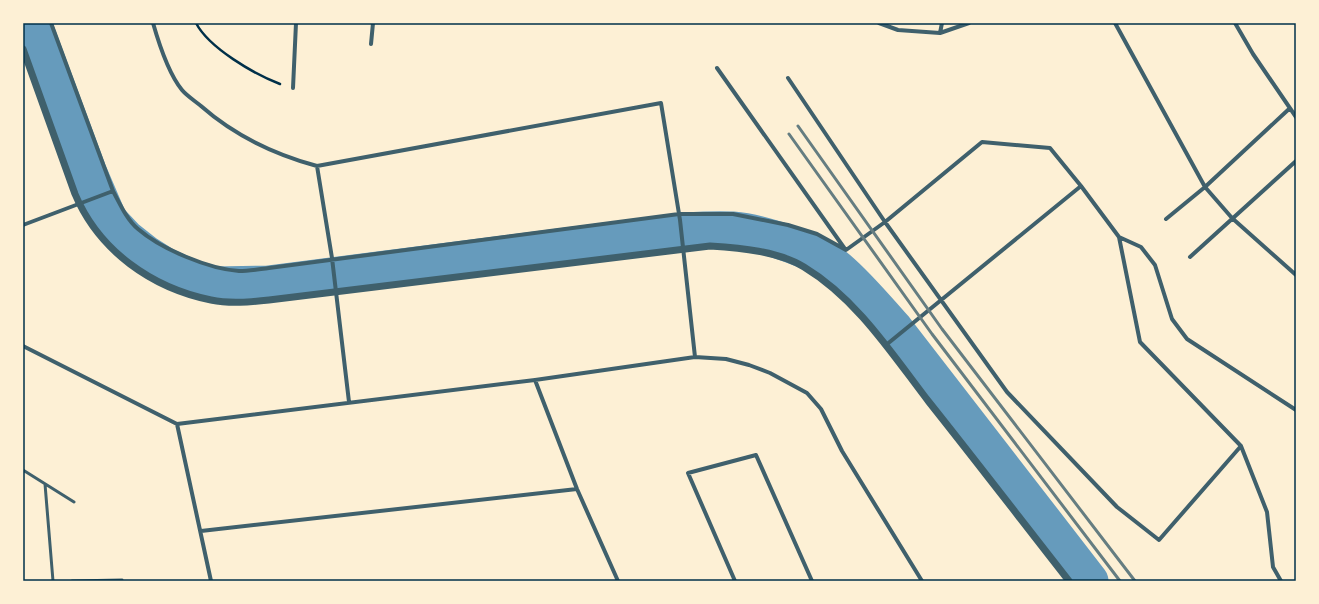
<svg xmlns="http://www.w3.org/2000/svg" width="1319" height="604" viewBox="0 0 1319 604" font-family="'Public Sans',sans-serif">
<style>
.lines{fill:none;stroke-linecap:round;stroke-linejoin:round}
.river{stroke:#669bbc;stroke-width:37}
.path{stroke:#003049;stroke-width:2.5}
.service{stroke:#3f606c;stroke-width:3}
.minor{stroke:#3f606c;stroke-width:4}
.tertiary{stroke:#3f606c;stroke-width:7}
.rail{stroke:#657d81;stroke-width:3}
.neatline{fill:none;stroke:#003049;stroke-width:1.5}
</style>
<rect width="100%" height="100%" fill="#fdf0d5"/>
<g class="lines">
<!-- river -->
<path class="river" d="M 33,23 L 88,171 L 109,220 L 126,238 L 145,253 L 167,267 L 192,278 L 215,285 L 268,284 L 684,231 C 700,230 717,229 733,230 C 761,232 817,251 838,269 C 859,287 877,309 895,329 L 1090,581"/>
<!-- path -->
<path class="path" d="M 196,23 C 209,48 254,74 280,84"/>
<!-- service -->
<path class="service" d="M 23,470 L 74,502
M 45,484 L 53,581
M 72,581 L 122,580"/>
<!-- minor -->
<path class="minor" d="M 51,23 L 113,191 C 120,204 127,220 138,229 C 161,249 209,269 239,271 C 249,271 260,269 269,268 L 679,214 L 733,214 L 788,225 L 817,234 L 846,250 L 885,222 L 982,142 L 1050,148 L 1081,186
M 153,23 C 159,44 168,73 182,90 C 187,96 195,101 201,106 C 235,136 273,154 317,166 L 661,103 L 680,220 L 695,357
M 879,23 L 898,30 L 940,33 L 969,23
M 1115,23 L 1205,187 L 1232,218 L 1296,275
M 1235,23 L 1253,54 L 1296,117
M 940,33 L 942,23
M 371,44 L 373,23
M 717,68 L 845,249
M 788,78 L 885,222 L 1007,392 L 1117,507 L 1159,540 L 1241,446
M 293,88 L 296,23
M 317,166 L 332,258 L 349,402
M 1166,219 L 1205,187 L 1289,109
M 23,225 L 113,191
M 1119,237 L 1140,342 L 1241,446 L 1267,512 L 1273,567 L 1281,581
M 1190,257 L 1296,161
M 886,345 L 1081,186 L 1119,237 L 1141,247 L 1155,265 L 1172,319 L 1187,339 L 1296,410
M 23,346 L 177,424 L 535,380 L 695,357 L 726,359 L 749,365 L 770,373 L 807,393 L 821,409 L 842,451 L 922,581
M 535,380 L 577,489 L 618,581
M 177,424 L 211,581
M 201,531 L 577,489
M 735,581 L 688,473 L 756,455 L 812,581"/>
<!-- tertiary -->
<path class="tertiary" d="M 23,49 L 75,194 C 99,251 152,288 211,300 C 230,304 250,302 269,300 L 710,246 C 740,248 778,251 804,267 C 857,299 892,354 929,402 C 976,461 1022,521 1069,581"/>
<!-- rail -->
<path class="rail" d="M 798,126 L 942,329 L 1135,581
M 789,134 L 932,334 L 1120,581"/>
</g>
<!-- border -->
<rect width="1319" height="604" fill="none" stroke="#fdf0d5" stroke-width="48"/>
<rect x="24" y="24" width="1271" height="556" class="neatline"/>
</svg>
